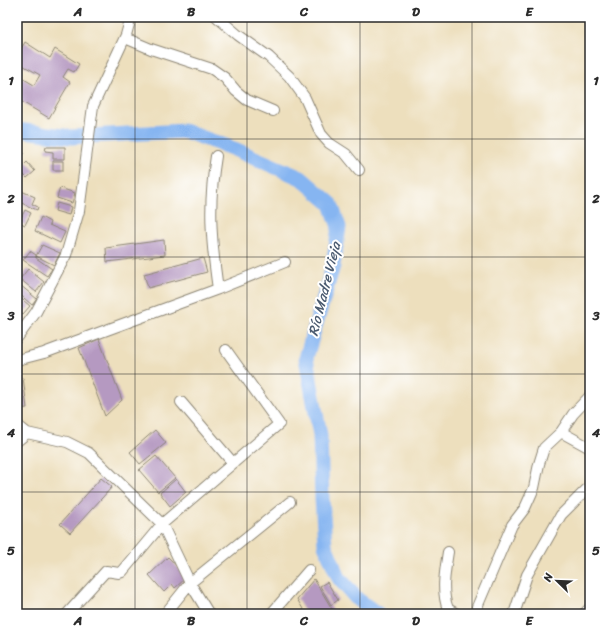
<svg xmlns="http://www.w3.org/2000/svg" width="607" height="631" viewBox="0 0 607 631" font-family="Sriracha,sans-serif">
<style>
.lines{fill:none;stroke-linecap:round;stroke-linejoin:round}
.river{stroke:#86b5f1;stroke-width:15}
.building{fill:#b599c1}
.minor-casing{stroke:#8c8574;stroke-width:12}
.minor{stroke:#fff;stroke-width:10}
.grid{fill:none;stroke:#2b2b2b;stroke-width:1;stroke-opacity:0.55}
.labels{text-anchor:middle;stroke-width:4;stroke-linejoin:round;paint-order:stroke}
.water-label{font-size:14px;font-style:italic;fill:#4b5b70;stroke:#fff}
.neatline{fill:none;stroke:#2b2b2b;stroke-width:1.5}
.grid-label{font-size:13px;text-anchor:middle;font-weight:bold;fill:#2b2b2b}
</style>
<rect width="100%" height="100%" fill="#fff"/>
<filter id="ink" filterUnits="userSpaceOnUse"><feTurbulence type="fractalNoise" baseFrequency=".025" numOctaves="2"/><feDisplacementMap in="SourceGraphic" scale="8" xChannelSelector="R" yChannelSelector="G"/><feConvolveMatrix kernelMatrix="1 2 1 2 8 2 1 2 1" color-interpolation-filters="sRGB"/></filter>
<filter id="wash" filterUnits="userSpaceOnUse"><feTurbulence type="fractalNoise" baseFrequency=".012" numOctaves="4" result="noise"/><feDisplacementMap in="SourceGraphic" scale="16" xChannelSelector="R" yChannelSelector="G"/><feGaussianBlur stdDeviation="0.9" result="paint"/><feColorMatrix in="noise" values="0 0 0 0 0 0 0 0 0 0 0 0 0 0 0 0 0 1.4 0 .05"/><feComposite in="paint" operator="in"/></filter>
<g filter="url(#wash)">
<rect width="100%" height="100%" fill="#eddfbd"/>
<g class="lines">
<!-- river -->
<path class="river" d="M 17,130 L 71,137 L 184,131 L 234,149 L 301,178 L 331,204 L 339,227 L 333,266 L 306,358 L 320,435 L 322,498 L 325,545 L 339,578 L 357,599 L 378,614"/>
</g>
<g id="blocks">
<!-- building -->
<path class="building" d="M 25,42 L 50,58 L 55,49 L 79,64 L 74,72 L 68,69 L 63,77 L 70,82 L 49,118 L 17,99 L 17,75 L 34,85 L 40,75 L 17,62 L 17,56 Z
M 46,147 L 65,147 L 65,159 L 53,159 L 53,152 L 45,151 Z
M 20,148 L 24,154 L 17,158 L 17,149 Z
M 53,161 L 63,161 L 63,170 L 53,170 Z
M 27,162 L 35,171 L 27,178 L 19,170 Z
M 60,188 L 75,193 L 72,203 L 57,198 Z
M 17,189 L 35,197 L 32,204 L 38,207 L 37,210 L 17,201 Z
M 57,203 L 71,207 L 69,215 L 55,211 Z
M 25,210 L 31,213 L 25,225 L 19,222 Z
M 41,217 L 50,222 L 49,225 L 65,232 L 60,243 L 35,231 Z
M 164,240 L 165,255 L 107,262 L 106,248 Z
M 42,245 L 60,253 L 54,265 L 36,256 Z
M 30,251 L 36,255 L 36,258 L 52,269 L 47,276 L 23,260 Z
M 203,258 L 207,272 L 148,288 L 144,274 Z
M 28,269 L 44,282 L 36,292 L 20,279 Z
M 20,285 L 37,299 L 32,305 L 17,292 L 17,288 Z
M 17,295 L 30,306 L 23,314 L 17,309 Z
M 99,339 L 122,400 L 105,416 L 79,348 Z
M 23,378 L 27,408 L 17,409 L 17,379 Z
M 155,430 L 166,443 L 140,464 L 130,452 Z
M 156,456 L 175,478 L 158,492 L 139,470 Z
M 101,478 L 112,487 L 70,533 L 60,524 Z
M 176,479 L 186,492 L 170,506 L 160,493 Z
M 168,557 L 187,577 L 175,588 L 172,584 L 164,592 L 149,575 Z
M 314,579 L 335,614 L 306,614 L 297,599 Z
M 327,582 L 338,600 L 331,605 L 320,586 Z"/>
</g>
</g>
<g filter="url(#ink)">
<use href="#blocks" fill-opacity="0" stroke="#8c8574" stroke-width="1"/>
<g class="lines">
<!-- minor casing -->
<g class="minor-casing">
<path id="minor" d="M 217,17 L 238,35 L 269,57 L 289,76 L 305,98 L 321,134 L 329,143 L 346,154 L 359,170
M 125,38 L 151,49 L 212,69 L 225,78 L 236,91 L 247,100 L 273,111
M 216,156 C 208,205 211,240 218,289
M 17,338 L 36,312 L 66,255 L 79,211 L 93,106 L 126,35 L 131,17
M 17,360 L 44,353 L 218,289 L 285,262
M 181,402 L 233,463
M 17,425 L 27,433 L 67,442 L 89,453 L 162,524 L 190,583 L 209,614
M 561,432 L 590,448
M 17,441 L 27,433
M 448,552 C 445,571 441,592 448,609 L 457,614
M 67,614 L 106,571 L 119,573 L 122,572 L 162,524 L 279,424 L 226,350
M 165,614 L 190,583 L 290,502
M 271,614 L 309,570
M 477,614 L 477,607 L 512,525 L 525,508 L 534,488 L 539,464 L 544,448 L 561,432 L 573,414 L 590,396
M 514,614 L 527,575 L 561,515 L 590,486
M 584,614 L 590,608"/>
</g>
<!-- minor -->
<use href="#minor" class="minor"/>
</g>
</g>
<!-- grid -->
<path class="grid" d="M 135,17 L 135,614M 247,17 L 247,614M 360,17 L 360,614M 472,17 L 472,614M 17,139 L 590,139M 17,257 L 590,257M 17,374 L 590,374M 17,492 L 590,492"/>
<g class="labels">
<!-- water labels -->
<g class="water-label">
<text transform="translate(324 289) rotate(-76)" y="5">Río Madre Vieja</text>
</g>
</g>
<!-- margin -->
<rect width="607" height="631" fill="none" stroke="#fff" stroke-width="44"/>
<!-- north arrow -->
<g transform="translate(557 581) rotate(293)" stroke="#ffffff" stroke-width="3" paint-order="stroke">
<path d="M0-3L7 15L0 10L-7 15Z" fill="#2b2b2b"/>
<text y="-6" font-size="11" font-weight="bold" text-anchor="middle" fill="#2b2b2b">N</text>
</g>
<rect x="22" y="22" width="563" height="587" class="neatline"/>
<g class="grid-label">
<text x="78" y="16">A</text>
<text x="191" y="16">B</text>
<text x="304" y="16">C</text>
<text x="416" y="16">D</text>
<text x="529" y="16">E</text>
<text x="11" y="85">1</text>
<text x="596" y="85">1</text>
<text x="11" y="203">2</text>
<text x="596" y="203">2</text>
<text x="11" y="320">3</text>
<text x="596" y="320">3</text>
<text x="11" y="437">4</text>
<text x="596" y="437">4</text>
<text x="11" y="555">5</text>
<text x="596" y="555">5</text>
<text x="78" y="625">A</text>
<text x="191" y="625">B</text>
<text x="304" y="625">C</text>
<text x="416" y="625">D</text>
<text x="529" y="625">E</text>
</g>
</svg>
